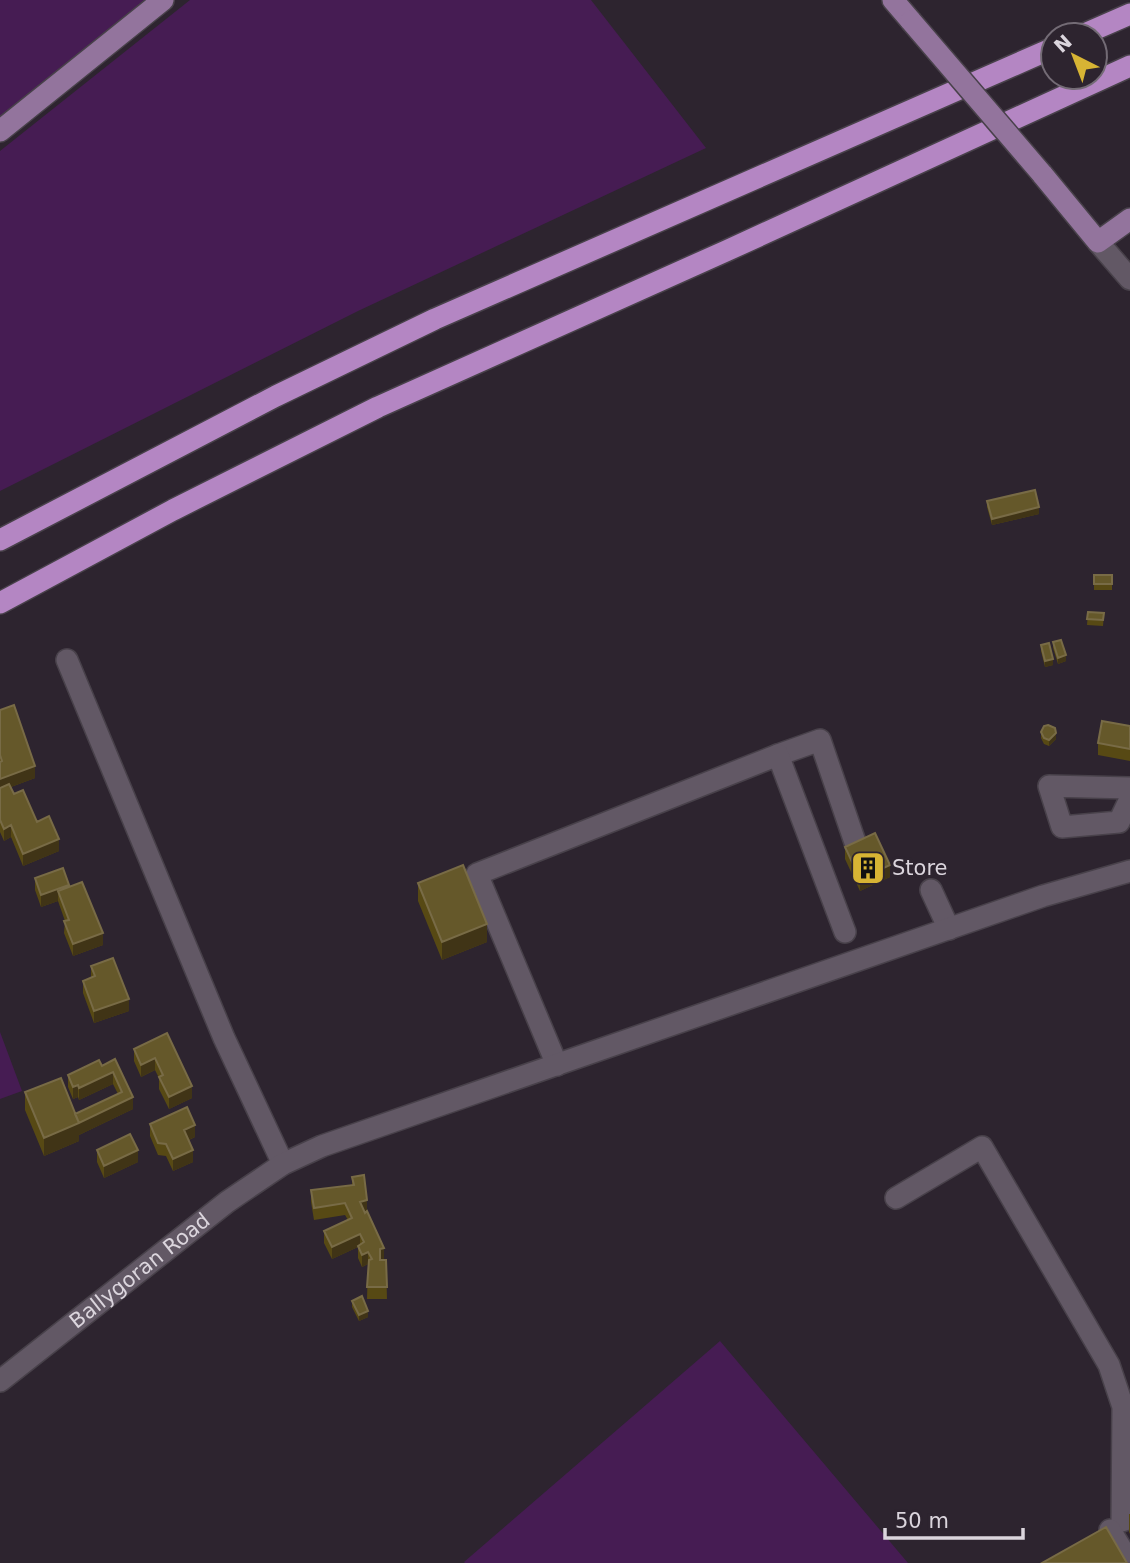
<svg xmlns="http://www.w3.org/2000/svg" width="1130" height="1563" viewBox="0 0 1130 1563" font-family="'DejaVu Sans',sans-serif">
<style>
.green{fill:#461c53}
.lines{fill:none;stroke-linecap:round;stroke-linejoin:round}
.minor-casing{stroke:#48414a;stroke-width:24}
.major-casing{stroke:#48414a;stroke-width:24}
.highway-casing{stroke:#48414a;stroke-width:24}
.minor{stroke:#625865;stroke-width:21}
.major{stroke:#93749d;stroke-width:21}
.highway{stroke:#b486c3;stroke-width:21}
.major-bridge-casing{stroke:#48414a;stroke-width:24;stroke-linecap:butt}
.major-bridge{stroke:#93749d;stroke-width:21}
.wall{fill:#574914}
.shaded-wall{fill:#403416}
.building{fill:#65582a;stroke:#786b46;stroke-width:2}
.labels{text-anchor:middle;stroke-width:6;stroke-linejoin:round;paint-order:stroke}
.poi-label{font-size:21px;fill:#dbd5dd;stroke:#2d242f;text-anchor:start}
.street-label{font-size:21px;fill:#dbd5dd;stroke:#2d242f}
</style>
<rect width="100%" height="100%" fill="#2d242f"/>
<!-- green -->
<path class="green" d="M 0,0 L 147,0 L 0,119 Z
M 190,0 L 591,0 L 706,148 L 358,311 L 0,491 L 0,151 Z
M 0,1032 L 22,1091 L 0,1099 Z
M 720,1341 L 908,1563 L 465,1563 L 464,1562 Z"/>
<g class="lines">
<!-- minor casing -->
<g class="minor-casing">
<g id="minor">
<path d="M 1098,242 L 1130,279"/>
<path d="M 67,660 L 224,1038 L 283,1164"/>
<path d="M 778,755 L 820,740 L 856,845"/>
<path d="M 1130,788 L 1049,786 L 1062,827 L 1119,822 L 1130,799"/>
<path d="M 931,890 L 949,929"/>
<path d="M 557,1065 L 477,874 L 778,755 L 845,932"/>
<path d="M 896,1198 L 982,1147 L 1109,1365 L 1123,1407 L 1122,1521 L 1130,1518"/>
<path id="s1" d="M 0,1381 L 227,1202 L 283,1164 L 322,1146 L 1043,896 L 1130,871"/>
<path d="M 1110,1530 L 1130,1563"/>
</g>
</g>
<!-- major casing -->
<g class="major-casing">
<path id="major" d="M 893,0 L 911,21
M 0,131 L 163,0
M 1042,174 L 1098,242 L 1130,219"/>
</g>
<!-- highway casing -->
<g class="highway-casing">
<path id="highway" d="M 1082,35 L 1130,14
M 0,540 L 276,396 L 435,319 L 1053,48
M 0,603 L 173,510 L 378,407 L 726,251 L 1130,66"/>
</g>
<!-- minor -->
<use href="#minor" class="minor"/>
<!-- major -->
<use href="#major" class="major"/>
<!-- highway -->
<use href="#highway" class="highway"/>
<!-- major-bridge casing -->
<g class="major-bridge-casing">
<path id="major-bridge" d="M 911,21 L 1042,174"/>
</g>
<!-- major-bridge -->
<use href="#major-bridge" class="major-bridge"/>
</g>
<!-- wall -->
<path class="wall" d="M 987,501 L 1039,514 L 992,525 L 987,507 Z
M 1094,575 L 1112,575 L 1112,590 L 1094,590 Z
M 1088,612 L 1104,613 L 1103,626 L 1087,625 Z
M 1053,642 L 1066,661 L 1058,664 L 1053,648 Z
M 1041,645 L 1053,665 L 1045,667 L 1041,651 Z
M 0,710 L 35,778 L 11,787 L 14,794 L 59,851 L 23,866 L 11,837 L 4,841 L 0,832 Z
M 1130,726 L 1130,761 L 1098,755 L 1098,743 Z
M 1041,732 L 1056,739 L 1049,746 L 1044,744 L 1041,738 Z
M 845,847 L 890,877 L 860,891 L 845,859 Z
M 35,878 L 69,887 L 103,945 L 73,956 L 64,933 L 65,921 L 58,901 L 41,907 L 35,890 Z
M 418,883 L 487,942 L 442,960 L 418,901 Z
M 91,966 L 129,1011 L 94,1023 L 83,993 L 83,981 L 91,978 Z
M 167,1033 L 192,1098 L 169,1109 L 159,1089 L 159,1078 L 155,1070 L 141,1077 L 134,1061 L 134,1049 Z
M 115,1059 L 133,1109 L 79,1135 L 79,1141 L 44,1156 L 25,1110 L 25,1092 L 75,1114 L 118,1094 L 113,1084 L 79,1100 L 78,1097 L 73,1099 L 68,1087 L 68,1075 L 102,1066 Z
M 150,1124 L 195,1137 L 189,1140 L 193,1162 L 173,1171 L 166,1156 L 158,1155 L 150,1136 Z
M 97,1150 L 138,1162 L 104,1178 L 97,1162 Z
M 352,1177 L 367,1211 L 384,1260 L 386,1260 L 387,1299 L 367,1299 L 368,1264 L 362,1267 L 358,1258 L 358,1247 L 332,1259 L 324,1243 L 324,1231 L 348,1220 L 345,1215 L 314,1220 L 311,1202 L 311,1190 L 352,1185 Z
M 352,1301 L 368,1317 L 359,1321 L 352,1307 Z
M 1129,1514 L 1130,1514 L 1130,1534 L 1129,1532 Z"/>
<!-- shaded-wall -->
<path class="shaded-wall" d="M 1039,507 L 1039,514 L 992,525 L 992,519 Z
M 1066,655 L 1066,661 L 1058,664 L 1058,658 Z
M 1053,659 L 1053,665 L 1045,667 L 1045,661 Z
M 1056,733 L 1056,739 L 1049,746 L 1049,740 Z
M 35,766 L 35,778 L 0,791 L 0,779 Z
M 11,825 L 11,837 L 4,841 L 4,829 Z
M 59,839 L 59,851 L 23,866 L 23,854 Z
M 890,865 L 890,877 L 860,891 L 860,879 Z
M 69,885 L 69,897 L 58,891 L 58,901 L 41,907 L 41,895 Z
M 487,924 L 487,942 L 442,960 L 442,942 Z
M 103,933 L 103,945 L 73,956 L 73,944 Z
M 129,999 L 129,1011 L 94,1023 L 94,1011 Z
M 155,1058 L 155,1070 L 141,1077 L 141,1065 Z
M 113,1072 L 113,1084 L 79,1100 L 79,1088 Z
M 78,1085 L 78,1097 L 73,1099 L 73,1087 Z
M 192,1086 L 192,1098 L 169,1109 L 169,1097 Z
M 133,1097 L 133,1109 L 79,1135 L 79,1141 L 44,1156 L 44,1138 Z
M 195,1125 L 195,1137 L 184,1142 L 184,1130 Z
M 138,1150 L 138,1162 L 104,1178 L 104,1166 Z
M 193,1150 L 193,1162 L 173,1171 L 173,1159 Z
M 367,1200 L 367,1212 L 360,1214 L 360,1202 Z
M 360,1234 L 360,1246 L 332,1259 L 332,1247 Z
M 384,1248 L 384,1260 L 380,1272 L 380,1249 Z
M 368,1252 L 368,1264 L 362,1267 L 362,1255 Z
M 368,1311 L 368,1317 L 359,1321 L 359,1315 Z"/>
<!-- building -->
<path class="building" d="M 1035,490 L 1039,507 L 992,519 L 987,501 Z
M 1094,575 L 1112,575 L 1112,584 L 1094,584 Z
M 1088,612 L 1104,613 L 1103,620 L 1087,619 Z
M 1061,640 L 1066,655 L 1058,658 L 1053,642 Z
M 1049,643 L 1053,659 L 1045,661 L 1041,645 Z
M 14,705 L 35,766 L 0,779 L 0,762 L 2,761 L 0,755 L 0,710 Z
M 1102,721 L 1130,726 L 1130,749 L 1098,743 Z
M 1048,725 L 1055,728 L 1056,733 L 1049,740 L 1044,738 L 1041,732 L 1044,726 Z
M 9,784 L 14,794 L 23,790 L 37,822 L 49,816 L 59,839 L 23,854 L 11,825 L 4,829 L 0,820 L 0,788 Z
M 875,833 L 890,865 L 860,879 L 845,847 Z
M 463,865 L 487,924 L 442,942 L 418,883 Z
M 63,868 L 69,885 L 41,895 L 35,878 Z
M 82,882 L 103,933 L 73,944 L 64,921 L 69,920 L 58,891 Z
M 113,958 L 129,999 L 94,1011 L 83,981 L 95,976 L 91,966 Z
M 167,1033 L 192,1086 L 169,1097 L 159,1077 L 163,1075 L 155,1058 L 141,1065 L 134,1049 Z
M 115,1059 L 133,1097 L 79,1123 L 75,1114 L 122,1092 L 113,1072 L 79,1088 L 78,1085 L 73,1087 L 68,1075 L 99,1060 L 102,1066 Z
M 61,1078 L 79,1123 L 44,1138 L 25,1092 Z
M 187,1107 L 195,1125 L 184,1130 L 193,1150 L 173,1159 L 166,1144 L 158,1143 L 150,1124 Z
M 130,1134 L 138,1150 L 104,1166 L 97,1150 Z
M 364,1175 L 367,1200 L 360,1202 L 365,1213 L 367,1211 L 384,1248 L 380,1249 L 380,1260 L 386,1260 L 387,1287 L 367,1287 L 369,1260 L 372,1259 L 368,1252 L 362,1255 L 358,1246 L 364,1242 L 360,1234 L 332,1247 L 324,1231 L 352,1218 L 345,1203 L 314,1208 L 311,1190 L 354,1185 L 352,1177 Z
M 362,1296 L 368,1311 L 359,1315 L 352,1301 Z
M 1106,1527 L 1127,1563 L 1042,1563 Z"/>
<!-- icons -->
<defs>
<g id="building-square" transform="scale(1.75)"><rect x="-9" y="-9" width="18" height="18" rx="4" fill="#d7b434" stroke="#2d242f"/><path d="M-4-6H4V6H1V3H-1V6H-4ZM-2.5-4.3h1.7v1.8h-1.7ZM.8-4.3h1.7v1.8H.8ZM-2.5-1h1.7V.8h-1.7ZM.8-1h1.7V.8H.8Z" fill="#111"/></g>
</defs>
<g fill-rule="evenodd">
<use href="#building-square" x="868" y="868"/>
</g>
<g class="labels">
<!-- poi labels -->
<g class="poi-label">
<text x="892" y="875">Store</text>
</g>
<!-- street labels -->
<g class="street-label">
<text dy="7" stroke="none"><textPath href="#s1" startOffset="178">Ballygoran Road</textPath></text>
</g>
</g>
<!-- north arrow -->
<g transform="translate(1074 56) rotate(318)"><circle r="33" fill="#2d242f" stroke="#736b75" stroke-width="2"/>
<path d="M0-5L12 26L0 18L-12 26Z" fill="#d7b434"/>
<text y="-10" font-size="19" font-weight="bold" text-anchor="middle" fill="#dbd5dd">N</text>
</g>
<!-- scale -->
<path d="M885 1528v10h138v-10" fill="none" stroke="#dbd5dd" stroke-width="3.5"/>
<text x="895" y="1528" font-size="21" fill="#dbd5dd" stroke="#2d242f" stroke-width="5" paint-order="stroke">50 m</text>
</svg>
